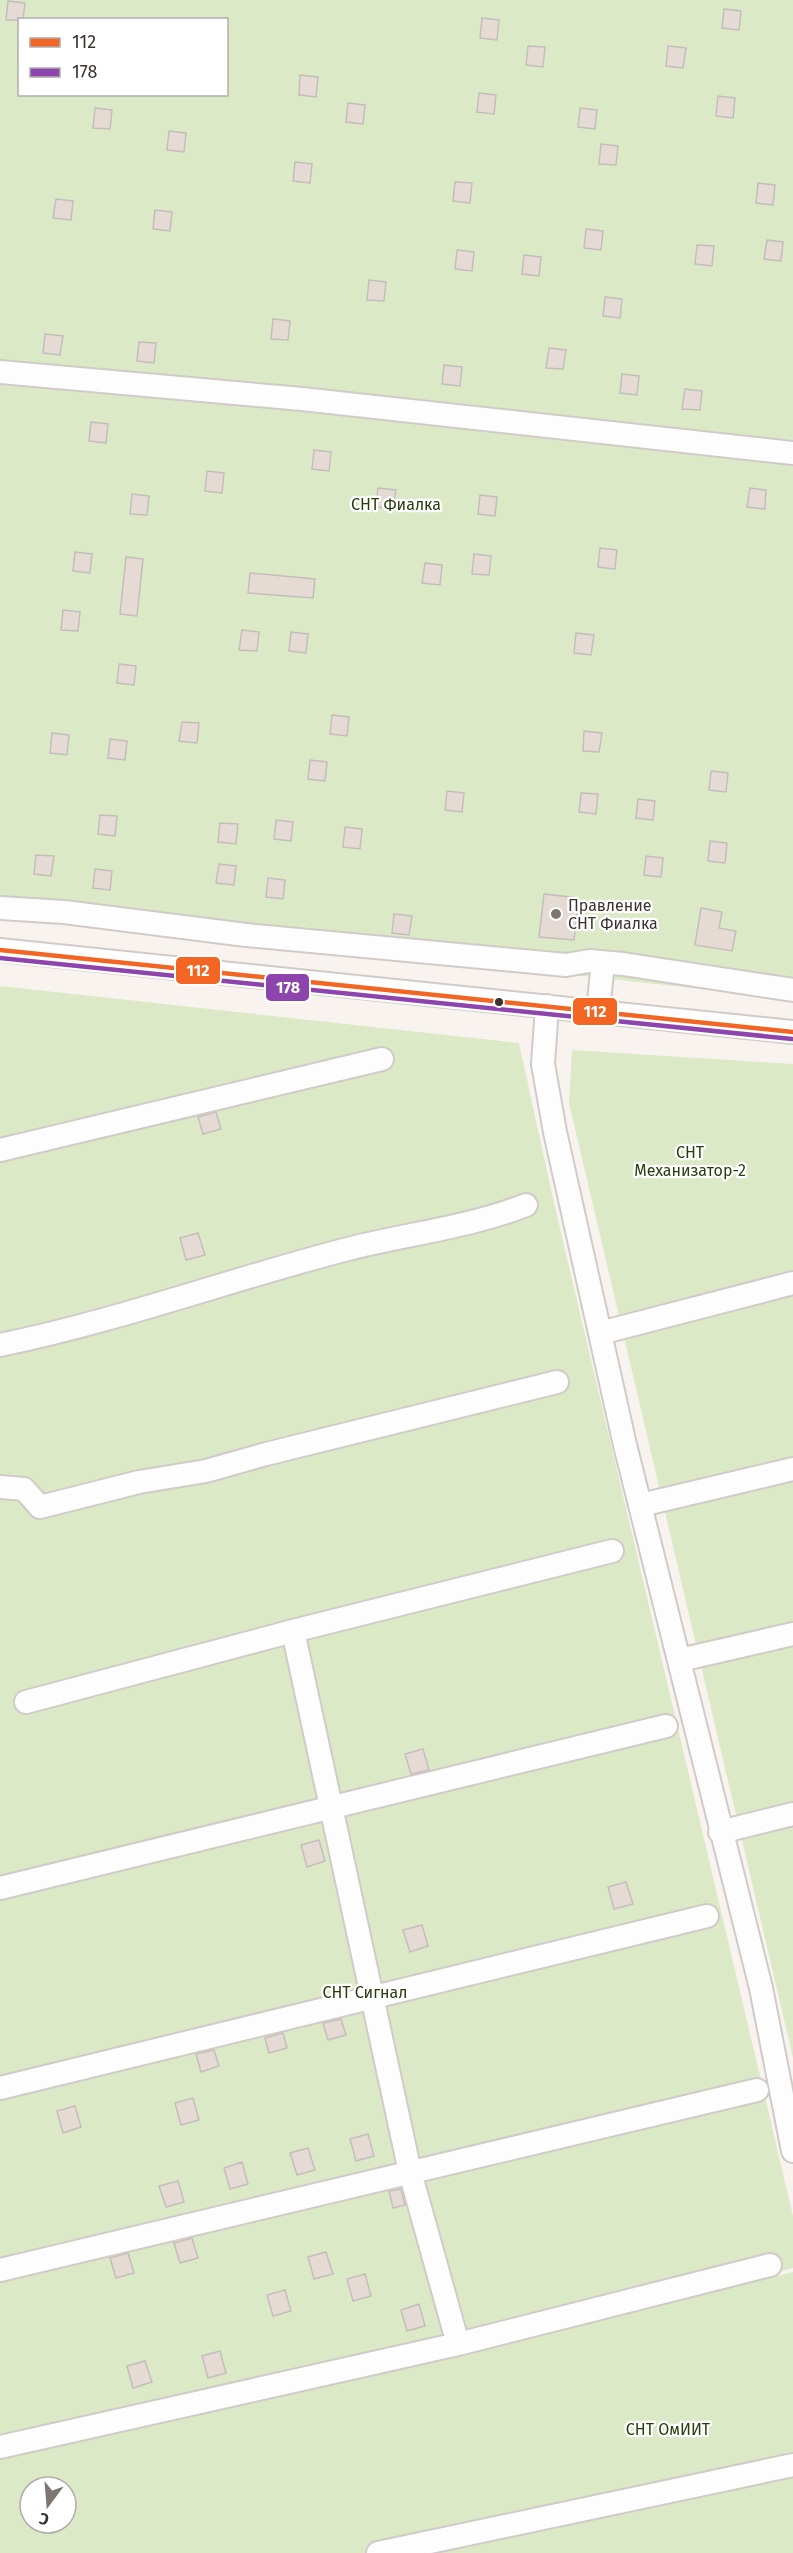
<svg xmlns="http://www.w3.org/2000/svg" width="793" height="2553" viewBox="0 0 793 2553" font-family="'Fira Sans',sans-serif">
<style>
.green{fill:#dce9c7;fill-rule:evenodd}
.building{fill:#e5dad4;stroke:#c4bebb;stroke-width:1.5}
.lines{fill:none;stroke-linecap:round;stroke-linejoin:round}
.minor-casing{stroke:#d1cbc8;stroke-width:26}
.minor{stroke:#fefdfd;stroke-width:22}
.bus-1-casing{stroke:#fff;stroke-width:9}
.bus-2-casing{stroke:#fff;stroke-width:9}
.bus-1{stroke:#f26522;stroke-width:4.5}
.bus-2{stroke:#8e44ad;stroke-width:4.5}
.poi-dot{fill:#7d7673;stroke:#fff;stroke-width:2}
.bus-dot{fill:#3a332f;stroke:#fff;stroke-width:2}
.labels{text-anchor:middle;stroke-width:4.5;stroke-linejoin:round;paint-order:stroke}
.park-label{font-size:16px;fill:#293d0d;stroke:#fff}
.poi-label{font-size:16px;fill:#3a332f;stroke:#fff;text-anchor:start}
.line-badge{stroke:#fff;stroke-width:2}
.badge-label{font-size:16px;text-anchor:middle;font-weight:bold;fill:#fff}
</style>
<rect width="100%" height="100%" fill="#f9f3f0"/>
<!-- green -->
<path class="green" d="M 0,0 L 793,0 L 793,999 L 0,913 ZM 20,20 L 226,20 L 226,94 L 20,94 Z
M 0,986 L 519,1043 L 554,1203 L 793,2216 L 793,2268 L 0,2453 Z
M 572,1050 L 793,1064 L 793,2058 L 569,1103 Z
M 793,2272 L 793,2553 L 0,2553 L 0,2460 ZM 30,2487 L 66,2487 L 66,2523 L 30,2523 Z"/>
<!-- building -->
<path class="building" d="M 8,1 L 25,3 L 23,20 L 6,20 Z
M 724,9 L 741,11 L 739,30 L 722,28 Z
M 482,18 L 499,20 L 497,40 L 480,38 Z
M 528,46 L 545,47 L 543,67 L 526,65 Z
M 668,46 L 686,48 L 683,68 L 666,66 Z
M 300,75 L 318,77 L 316,97 L 299,95 Z
M 479,93 L 496,95 L 494,114 L 477,112 Z
M 718,96 L 735,98 L 733,118 L 716,116 Z
M 348,103 L 365,105 L 363,124 L 346,122 Z
M 95,108 L 112,110 L 110,129 L 93,128 Z
M 580,108 L 597,110 L 595,129 L 578,127 Z
M 169,131 L 186,133 L 184,152 L 167,150 Z
M 601,144 L 618,146 L 616,165 L 599,164 Z
M 295,162 L 312,164 L 310,183 L 293,181 Z
M 455,182 L 472,183 L 470,203 L 453,201 Z
M 758,183 L 775,185 L 773,205 L 756,203 Z
M 56,199 L 73,201 L 71,220 L 53,218 Z
M 155,210 L 172,212 L 170,231 L 153,229 Z
M 586,229 L 603,231 L 601,250 L 584,248 Z
M 767,240 L 783,242 L 781,261 L 764,259 Z
M 697,245 L 714,246 L 712,266 L 695,264 Z
M 457,250 L 474,252 L 472,271 L 455,269 Z
M 524,255 L 541,257 L 539,276 L 522,274 Z
M 369,280 L 386,282 L 384,301 L 367,300 Z
M 605,297 L 622,299 L 620,318 L 603,316 Z
M 273,319 L 290,321 L 288,340 L 271,339 Z
M 45,334 L 63,336 L 60,355 L 43,353 Z
M 139,342 L 156,343 L 154,363 L 137,361 Z
M 549,348 L 566,350 L 563,369 L 546,368 Z
M 444,365 L 462,367 L 460,386 L 442,384 Z
M 622,374 L 639,376 L 637,395 L 620,393 Z
M 685,389 L 702,391 L 700,410 L 682,409 Z
M 91,422 L 108,424 L 106,443 L 89,441 Z
M 314,450 L 331,452 L 329,471 L 312,469 Z
M 207,471 L 224,473 L 222,493 L 205,491 Z
M 378,488 L 396,490 L 393,509 L 376,507 Z
M 750,488 L 766,490 L 765,509 L 747,507 Z
M 132,494 L 149,496 L 147,515 L 130,514 Z
M 480,495 L 497,497 L 495,516 L 478,514 Z
M 600,548 L 617,550 L 615,569 L 598,567 Z
M 75,552 L 92,554 L 90,573 L 73,571 Z
M 474,554 L 491,556 L 489,575 L 472,574 Z
M 126,557 L 143,559 L 137,616 L 120,614 Z
M 425,563 L 442,565 L 440,585 L 422,583 Z
M 250,573 L 315,579 L 313,598 L 248,593 Z
M 63,610 L 80,612 L 78,631 L 61,630 Z
M 242,630 L 259,632 L 257,651 L 239,650 Z
M 291,632 L 308,634 L 306,653 L 289,651 Z
M 576,633 L 594,635 L 591,655 L 574,653 Z
M 119,664 L 136,666 L 134,685 L 117,683 Z
M 332,715 L 349,717 L 347,736 L 330,734 Z
M 182,722 L 199,723 L 197,743 L 179,741 Z
M 584,731 L 602,733 L 599,752 L 583,751 Z
M 52,733 L 69,735 L 67,755 L 50,753 Z
M 110,739 L 127,741 L 125,760 L 108,758 Z
M 310,760 L 327,762 L 325,781 L 308,779 Z
M 711,771 L 728,773 L 726,792 L 709,790 Z
M 447,791 L 464,793 L 462,812 L 445,810 Z
M 581,793 L 598,794 L 596,814 L 579,812 Z
M 638,799 L 655,801 L 653,820 L 636,818 Z
M 100,815 L 117,816 L 115,836 L 98,834 Z
M 276,820 L 293,822 L 291,841 L 274,839 Z
M 220,823 L 238,824 L 236,844 L 218,842 Z
M 345,827 L 362,829 L 360,849 L 343,847 Z
M 710,841 L 727,843 L 725,863 L 708,861 Z
M 36,855 L 54,856 L 51,876 L 34,874 Z
M 646,856 L 663,858 L 661,877 L 644,875 Z
M 219,864 L 236,866 L 234,885 L 216,883 Z
M 95,869 L 112,871 L 110,890 L 93,888 Z
M 268,878 L 285,880 L 283,899 L 266,897 Z
M 544,894 L 579,898 L 574,940 L 539,937 Z
M 701,908 L 722,912 L 719,928 L 736,931 L 732,951 L 695,945 Z
M 394,914 L 412,916 L 409,935 L 392,933 Z
M 216,1112 L 221,1129 L 203,1134 L 198,1117 Z
M 198,1233 L 205,1255 L 186,1260 L 180,1238 Z
M 423,1749 L 429,1770 L 411,1774 L 405,1754 Z
M 319,1840 L 325,1861 L 307,1867 L 301,1845 Z
M 626,1882 L 633,1904 L 614,1909 L 608,1887 Z
M 422,1925 L 428,1946 L 410,1952 L 403,1930 Z
M 341,2019 L 346,2035 L 328,2040 L 323,2023 Z
M 283,2033 L 287,2048 L 269,2053 L 265,2038 Z
M 214,2050 L 219,2066 L 201,2072 L 196,2054 Z
M 193,2098 L 199,2120 L 181,2125 L 175,2103 Z
M 75,2106 L 81,2127 L 63,2133 L 57,2111 Z
M 368,2134 L 374,2156 L 356,2161 L 350,2139 Z
M 308,2148 L 315,2170 L 297,2175 L 290,2153 Z
M 242,2162 L 248,2184 L 230,2189 L 224,2168 Z
M 178,2181 L 184,2202 L 166,2207 L 159,2186 Z
M 401,2189 L 405,2205 L 393,2208 L 389,2191 Z
M 192,2238 L 198,2258 L 180,2263 L 174,2243 Z
M 326,2252 L 333,2274 L 314,2279 L 308,2257 Z
M 128,2253 L 134,2273 L 116,2278 L 110,2258 Z
M 365,2274 L 371,2296 L 353,2301 L 347,2279 Z
M 285,2290 L 291,2311 L 273,2316 L 267,2295 Z
M 419,2304 L 425,2326 L 407,2331 L 401,2310 Z
M 220,2351 L 226,2373 L 208,2378 L 202,2356 Z
M 145,2361 L 152,2382 L 133,2388 L 127,2366 Z"/>
<g class="lines">
<!-- minor casing -->
<g class="minor-casing">
<path id="minor" d="M 0,372 L 302,399 L 793,453
M 0,908 L 64,912 L 246,935 L 566,965 L 589,961 L 623,964 L 793,990
M 0,950 L 793,1032
M 547,1006 L 543,1064 L 555,1132 L 625,1445 L 761,1988 L 793,2151
M 598,1010 L 603,963
M 0,1150 L 382,1059
M 600,1333 L 793,1283
M 0,1345 C 117,1321 229,1280 344,1250 C 404,1234 468,1228 526,1205
M 0,1487 L 24,1489 L 40,1507 L 139,1482 L 206,1471 L 266,1454 L 557,1382
M 641,1505 L 793,1469
M 293,1631 L 410,2172 L 458,2344
M 680,1660 L 793,1634
M 26,1702 L 293,1631 L 612,1551
M 720,1832 L 793,1814
M 0,1888 L 666,1726
M 0,2088 L 707,1916
M 0,2270 L 757,2090
M 0,2447 L 458,2344 L 770,2265
M 378,2553 L 793,2465"/>
</g>
<!-- minor -->
<use href="#minor" class="minor"/>
<!-- bus-1 casing -->
<g class="bus-1-casing">
<path id="bus-1" d="M 0,950 L 793,1032"/>
</g>
<!-- bus-2 casing -->
<g class="bus-2-casing">
<path id="bus-2" d="M 0,958 L 792,1039"/>
</g>
<!-- bus-1 -->
<use href="#bus-1" class="bus-1"/>
<!-- bus-2 -->
<use href="#bus-2" class="bus-2"/>
</g>
<!-- markers -->
<circle class="poi-dot" cx="556" cy="914" r="6"/>
<circle class="bus-dot" cx="499" cy="1002" r="5"/>
<g class="labels">
<!-- park labels -->
<g class="park-label">
<text x="396" y="510">СНТ Фиалка</text>
<text x="690" y="1158">СНТ<tspan x="690" dy="18">Механизатор-2</tspan></text>
<text x="365" y="1998">СНТ Сигнал</text>
<text x="668" y="2435">СНТ ОмИИТ</text>
</g>
<!-- poi labels -->
<g class="poi-label">
<text x="568" y="911">Правление<tspan x="568" dy="18">СНТ Фиалка</tspan></text>
</g>
</g>
<g class="line-badge">
<rect x="175" y="956" width="46" height="29" rx="6" fill="#f26522"/>
<rect x="265" y="973" width="45" height="29" rx="6" fill="#8e44ad"/>
<rect x="572" y="997" width="46" height="29" rx="6" fill="#f26522"/>
</g>
<g class="badge-label">
<text x="198" y="976">112</text>
<text x="288" y="993">178</text>
<text x="595" y="1017">112</text>
</g>
<!-- legend -->
<rect x="18" y="18" width="210" height="78" fill="#ffffff" stroke="#b0adac" stroke-width="1.5"/>
<rect x="30" y="38" width="30" height="9" fill="#f26522" stroke="#b0adac" stroke-width="1.5"/>
<text x="72" y="48" font-size="18" fill="#3a332f">112</text>
<rect x="30" y="68" width="30" height="9" fill="#8e44ad" stroke="#b0adac" stroke-width="1.5"/>
<text x="72" y="78" font-size="18" fill="#3a332f">178</text>
<!-- north arrow -->
<g transform="translate(48 2505) rotate(196)"><circle r="28" fill="#ffffff" stroke="#b0adac" stroke-width="1.5"/>
<path d="M0-4.5L10 22L0 15L-10 22Z" fill="#7d7673"/>
<text y="-9" font-size="16" font-weight="bold" text-anchor="middle" fill="#3a332f">С</text>
</g>
</svg>
